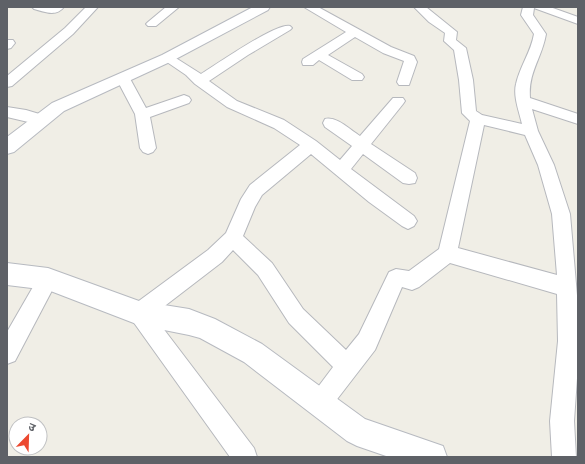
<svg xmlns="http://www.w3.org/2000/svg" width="585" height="464" viewBox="0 0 585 464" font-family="'Fira Sans','Noto Sans Devanagari',sans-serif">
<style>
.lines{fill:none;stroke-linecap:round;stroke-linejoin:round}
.street-casing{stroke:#b6b8bd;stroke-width:2}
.secondary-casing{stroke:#b7bac0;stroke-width:2}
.street{fill:#fff;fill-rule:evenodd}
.secondary{fill:#fff;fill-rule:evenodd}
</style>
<rect width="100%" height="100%" fill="#f0eee6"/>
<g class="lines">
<!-- street casing -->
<g class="street-casing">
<path id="street" d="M 32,7 L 64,7 C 56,17 45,12 34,9 Z
M 86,7 L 98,7 L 73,34 L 12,86 L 7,87 L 7,76 L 65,28 Z
M 166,7 L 179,7 L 156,26 L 148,26 L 146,24 L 148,22 Z
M 304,7 L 318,7 L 391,47 L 414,56 L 417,62 L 409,85 L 399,85 L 397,82 L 404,61 L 383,53 L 355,37 L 328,55 L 362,74 L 364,77 L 362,80 L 352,80 L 319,60 L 313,65 L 303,65 L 302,62 L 303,59 L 346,32 Z
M 414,7 L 426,7 L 457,32 L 456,40 L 466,48 L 473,80 L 476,111 L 482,115 L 522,124 C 519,111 513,96 516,84 C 520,66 531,52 534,34 L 521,15 L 523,7 L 550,7 L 578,17 L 578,24 L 534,8 L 533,15 L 546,34 C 542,58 528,72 530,98 L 578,114 L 578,124 L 532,109 L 538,131 L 554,165 L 570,214 L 578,307 L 578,364 L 574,421 L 576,457 L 552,457 L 550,421 L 558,341 L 557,294 L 450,263 L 419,287 L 412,290 L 402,287 L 375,350 L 328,411 L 320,415 L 312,411 L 308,403 L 312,395 L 333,367 L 289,323 L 258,275 L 233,250 L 222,262 L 153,315 L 254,448 L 257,457 L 230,457 L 132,320 L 129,313 L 132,306 L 208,250 L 226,233 L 241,199 L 250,185 L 300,145 L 274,128 L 227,107 L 195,84 L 186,75 L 161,58 L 163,55 L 171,55 L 201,74 C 216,65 277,22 290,26 L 292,28 L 290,30 L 248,55 L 209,81 L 237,101 L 284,120 L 316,141 L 340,160 L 352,146 L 325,127 L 323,123 L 325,119 C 337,116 350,130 360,136 L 393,98 L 403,98 L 405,101 L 403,104 L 371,144 L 415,173 L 417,178 L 415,183 L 409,184 L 403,183 L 363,154 L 351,169 L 414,216 L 417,221 L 414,226 L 408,229 L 402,226 L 369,202 L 311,154 L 262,195 L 255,207 L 243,236 L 272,263 L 303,309 L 346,350 L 359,334 L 389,272 L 396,269 L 409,271 L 439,249 L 470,121 L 462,113 L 459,80 L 454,50 L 444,41 L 445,33 L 429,22 ZM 484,125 L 525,135 L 538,165 L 552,214 L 557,275 L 458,248 Z
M 7,40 L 13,40 L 15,43 L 11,48 L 7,49 Z
M 123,74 L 128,75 L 146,108 L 184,95 L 189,97 L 191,100 L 189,103 L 150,117 L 156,148 L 153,152 L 148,154 L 143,152 L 140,148 L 135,114 L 116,78 L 118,75 Z
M 7,107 L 26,110 L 46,116 L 48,120 L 46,124 L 41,125 L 7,117 Z
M 48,270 L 55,273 L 58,279 L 15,361 L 7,364 L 7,332 L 41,273 Z"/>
</g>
<!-- secondary casing -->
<g class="secondary-casing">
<path id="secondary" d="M 253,7 L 270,7 L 268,10 L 172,61 L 64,111 L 14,152 L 7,154 L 7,137 L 52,103 L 162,55 Z
M 7,263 L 48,268 L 139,301 L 189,309 L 215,319 L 262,344 L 365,419 L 443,446 L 447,457 L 389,457 L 357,446 L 347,441 L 244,362 L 200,338 L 189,335 L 139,325 L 48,290 L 7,285 Z"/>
</g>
<!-- street -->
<use href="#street" class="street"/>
<!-- secondary -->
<use href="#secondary" class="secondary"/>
</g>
<!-- border -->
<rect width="585" height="464" fill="none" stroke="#5e6167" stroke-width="16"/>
<!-- north arrow -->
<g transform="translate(28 436) rotate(23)"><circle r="19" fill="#ffffff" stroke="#bfc0c2"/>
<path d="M0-3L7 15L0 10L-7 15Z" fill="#ec4930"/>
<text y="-6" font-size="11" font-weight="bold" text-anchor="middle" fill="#5e6167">उ</text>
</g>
</svg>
